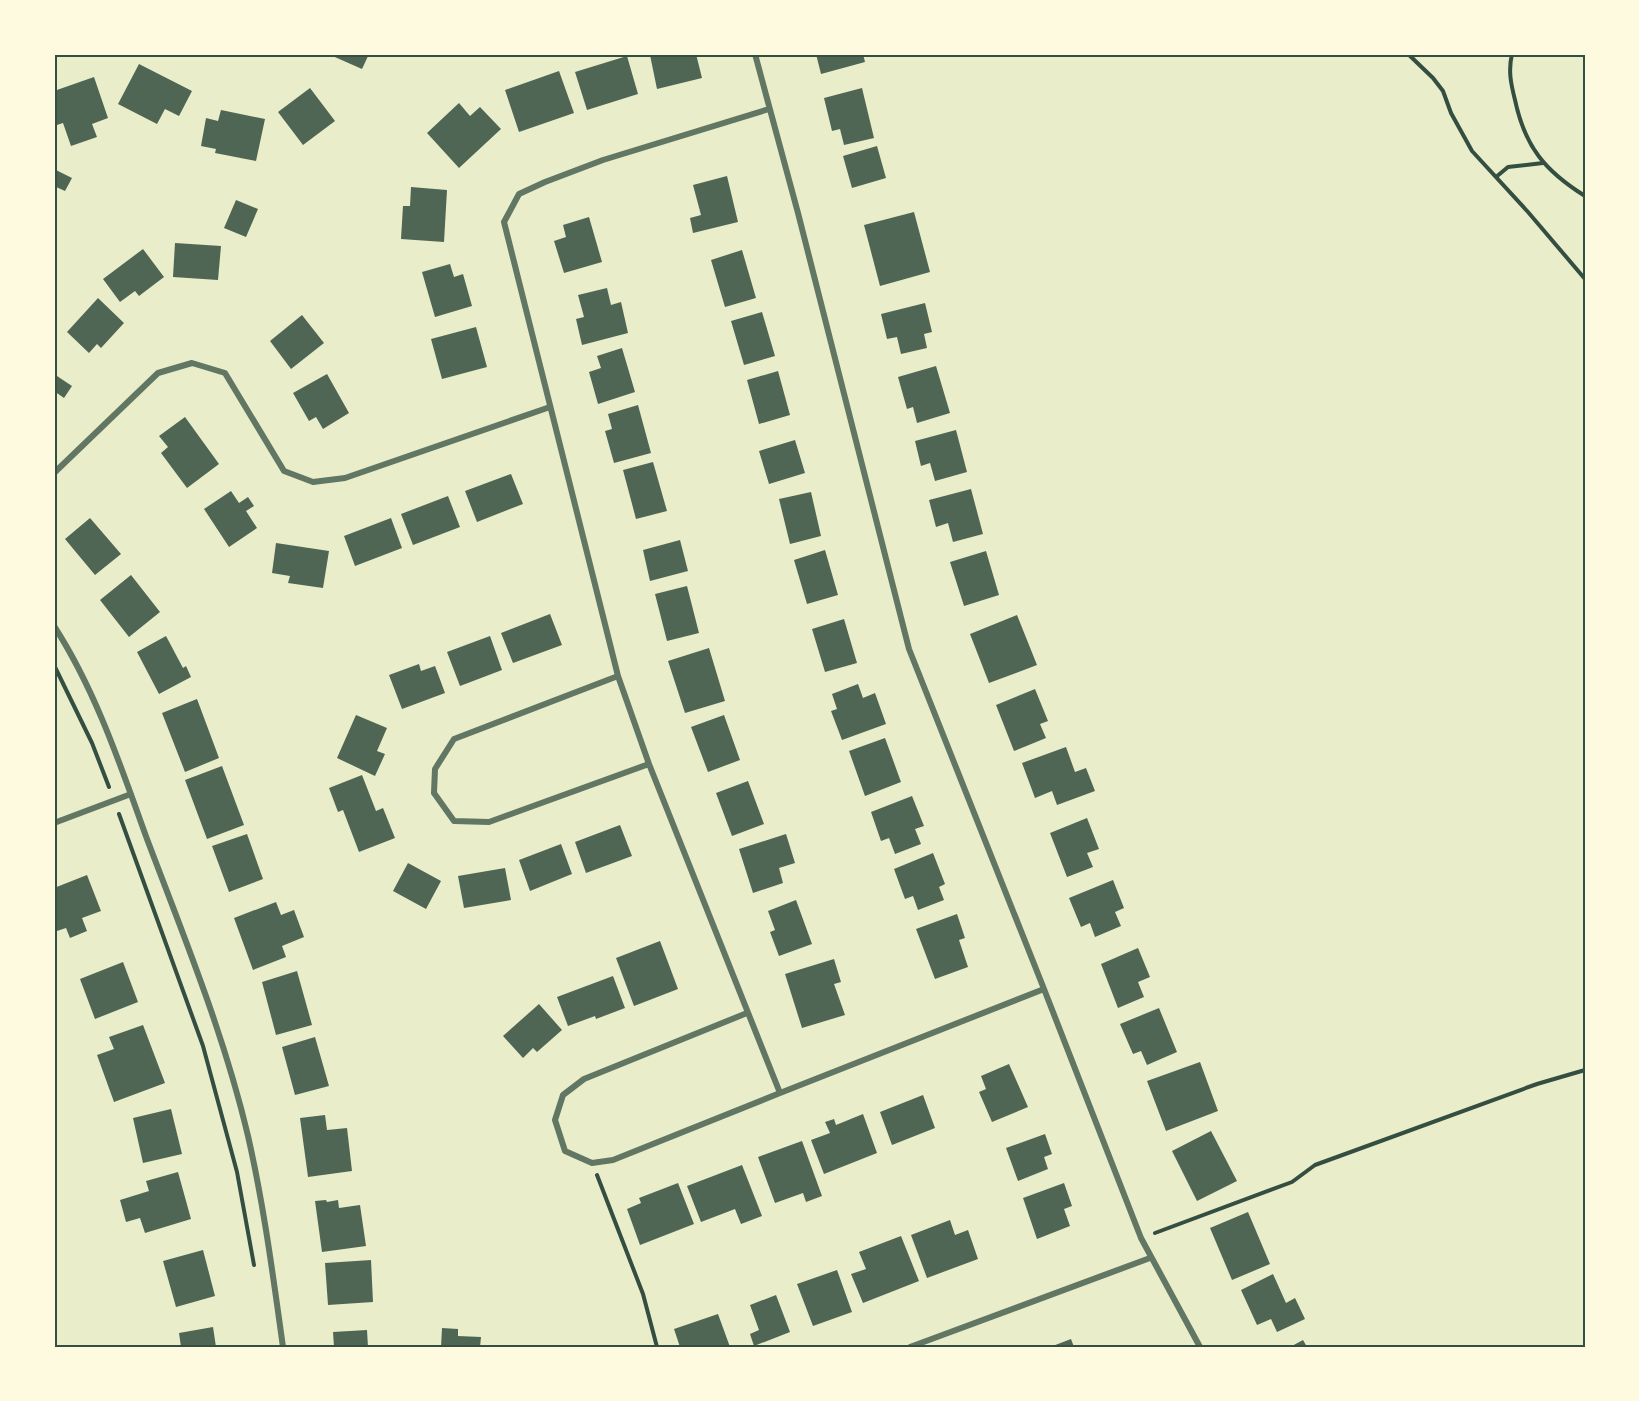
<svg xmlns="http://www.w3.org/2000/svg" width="1639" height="1401" viewBox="0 0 1639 1401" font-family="Quicksand,sans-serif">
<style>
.building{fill:#4f6655}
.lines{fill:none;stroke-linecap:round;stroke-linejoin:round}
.path{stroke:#344e41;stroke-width:4}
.minor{stroke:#617663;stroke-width:6}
.neatline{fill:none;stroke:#344e41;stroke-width:2}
</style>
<rect width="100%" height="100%" fill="#e9edc9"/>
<!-- building -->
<path class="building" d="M 328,54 L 369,54 L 362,69 Z
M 653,54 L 696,54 L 702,78 L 657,89 L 650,55 Z
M 816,54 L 863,54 L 865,62 L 821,74 Z
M 627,56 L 638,94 L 587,110 L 575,72 Z
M 139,64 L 192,91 L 179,116 L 165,109 L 157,124 L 118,104 Z
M 559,71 L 574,113 L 519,132 L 505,90 Z
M 94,77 L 108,118 L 92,124 L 97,137 L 71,146 L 63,123 L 54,126 L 54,91 Z
M 310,88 L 335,121 L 303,145 L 278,112 Z
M 862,88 L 874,138 L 844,145 L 840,129 L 832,131 L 824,98 Z
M 459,103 L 470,116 L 480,107 L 501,129 L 459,168 L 427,133 Z
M 221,110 L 265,119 L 256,161 L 215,153 L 216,149 L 201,146 L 206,118 L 218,121 Z
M 877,146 L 886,178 L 852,188 L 843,156 Z
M 54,169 L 72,178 L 65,191 L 54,186 Z
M 727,176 L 738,222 L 693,233 L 690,218 L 701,215 L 693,185 Z
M 411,187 L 447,190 L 444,242 L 401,239 L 403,206 L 410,206 Z
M 236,200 L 258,209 L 246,237 L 224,228 Z
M 914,212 L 930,272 L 880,286 L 864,225 Z
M 589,217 L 602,262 L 564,273 L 554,241 L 566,237 L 563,225 Z
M 175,243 L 221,246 L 218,280 L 173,277 Z
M 143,249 L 164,277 L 139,296 L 135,291 L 120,302 L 103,279 Z
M 742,250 L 756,298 L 725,307 L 711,260 Z
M 450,264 L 454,277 L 463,274 L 472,306 L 435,317 L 422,272 Z
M 607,288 L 611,305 L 621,302 L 628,333 L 582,345 L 576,319 L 584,317 L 578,295 Z
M 98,298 L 124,323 L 101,348 L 97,344 L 89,353 L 67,332 Z
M 925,303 L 932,332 L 924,334 L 927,348 L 901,354 L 897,337 L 887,339 L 881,314 Z
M 762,312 L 775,356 L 744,365 L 731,321 Z
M 302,315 L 324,343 L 291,369 L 270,341 Z
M 476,327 L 487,367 L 442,379 L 431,339 Z
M 622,348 L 635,392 L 598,404 L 589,372 L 601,368 L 597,356 Z
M 936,366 L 950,413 L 917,423 L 913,407 L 907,409 L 898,377 Z
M 778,371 L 790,415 L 759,424 L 747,380 Z
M 54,374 L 72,386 L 64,398 L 54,391 Z
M 327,374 L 349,413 L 323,429 L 316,417 L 309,421 L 293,393 Z
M 638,405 L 651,453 L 614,463 L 605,431 L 612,429 L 608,414 Z
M 185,417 L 219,464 L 187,488 L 161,453 L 168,447 L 159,436 Z
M 956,430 L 967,472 L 935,481 L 930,463 L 921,466 L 915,441 Z
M 795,440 L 805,473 L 769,484 L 759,451 Z
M 653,462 L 667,511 L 636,519 L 623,470 Z
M 511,474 L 523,504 L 477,522 L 465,491 Z
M 971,489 L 983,534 L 953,542 L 948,523 L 936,527 L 929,500 Z
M 231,491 L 239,503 L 248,497 L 254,506 L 246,511 L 257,528 L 229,547 L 204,509 Z
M 811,492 L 821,536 L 790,544 L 779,499 Z
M 448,496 L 460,527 L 413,545 L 401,514 Z
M 90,518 L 121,554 L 95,575 L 65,539 Z
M 391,518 L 402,548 L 355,566 L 344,536 Z
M 680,540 L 688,571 L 650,581 L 643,550 Z
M 276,543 L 329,551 L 323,588 L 288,583 L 290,576 L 272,573 Z
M 825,550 L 838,595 L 807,604 L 794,560 Z
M 986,551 L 999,595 L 964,606 L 950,562 Z
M 131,575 L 160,612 L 129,637 L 100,600 Z
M 687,586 L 699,633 L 667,641 L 655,594 Z
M 550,614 L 562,645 L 513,663 L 501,633 Z
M 1017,615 L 1037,665 L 989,683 L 970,634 Z
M 844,619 L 857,663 L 825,672 L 812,629 Z
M 166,636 L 183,668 L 186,666 L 191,677 L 159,694 L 137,652 Z
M 490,636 L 502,670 L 460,686 L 447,652 Z
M 709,648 L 725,701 L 685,713 L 668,661 Z
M 419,664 L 421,671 L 435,666 L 445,693 L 402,709 L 389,675 Z
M 858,684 L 863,698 L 875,693 L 886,724 L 842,740 L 831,711 L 837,709 L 832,694 Z
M 1035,689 L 1048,721 L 1040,724 L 1046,738 L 1014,751 L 996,705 Z
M 197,699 L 219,758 L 185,772 L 162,713 Z
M 356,715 L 387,728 L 377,751 L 385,754 L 375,776 L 337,758 Z
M 724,715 L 740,760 L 708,772 L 691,727 Z
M 885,738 L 901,782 L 865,796 L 849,751 Z
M 1066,747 L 1075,772 L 1086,768 L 1095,791 L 1057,805 L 1052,791 L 1035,798 L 1022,763 Z
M 222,766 L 244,825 L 207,839 L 185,780 Z
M 362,775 L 376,811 L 383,808 L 395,838 L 359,852 L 343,810 L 338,812 L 329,788 Z
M 748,781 L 764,824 L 732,836 L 716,793 Z
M 912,796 L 924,826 L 915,829 L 921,844 L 895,854 L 889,838 L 881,841 L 871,812 Z
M 1087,818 L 1099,849 L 1087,853 L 1093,867 L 1067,877 L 1050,833 Z
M 620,825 L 632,856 L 586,873 L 575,842 Z
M 247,834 L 263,879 L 229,892 L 212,846 Z
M 786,834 L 795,863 L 779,868 L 783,883 L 753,893 L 739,849 Z
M 561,844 L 572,874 L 530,891 L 519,860 Z
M 933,853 L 945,884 L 939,887 L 944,900 L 918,910 L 913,896 L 905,899 L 894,869 Z
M 408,863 L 441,881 L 426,909 L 393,891 Z
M 505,868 L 511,900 L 464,908 L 458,876 Z
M 87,875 L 101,911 L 82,918 L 87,931 L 70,938 L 66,928 L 54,932 L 54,888 Z
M 1113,880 L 1124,908 L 1115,912 L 1121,926 L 1095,937 L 1090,923 L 1081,927 L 1069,898 Z
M 796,900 L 812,944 L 779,956 L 770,932 L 775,930 L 768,911 Z
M 276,902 L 281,915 L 294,910 L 304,937 L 282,946 L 286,957 L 253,970 L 234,918 Z
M 957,914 L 965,938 L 959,940 L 968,967 L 935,979 L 916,929 Z
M 660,941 L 678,989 L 634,1006 L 616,958 Z
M 1138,948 L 1150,977 L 1138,982 L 1144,997 L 1118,1008 L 1101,964 Z
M 834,959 L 841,982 L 834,984 L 845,1015 L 802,1028 L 785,974 Z
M 123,962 L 138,1002 L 95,1019 L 80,979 Z
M 297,971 L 312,1025 L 276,1035 L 262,982 Z
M 613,976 L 625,1008 L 596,1019 L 595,1016 L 568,1026 L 557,997 Z
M 539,1004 L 562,1030 L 537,1052 L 533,1048 L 523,1058 L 503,1036 Z
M 1159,1008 L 1177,1052 L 1147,1065 L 1141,1051 L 1133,1054 L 1120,1024 Z
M 143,1025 L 165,1083 L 114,1102 L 97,1055 L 114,1049 L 109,1037 Z
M 315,1037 L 329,1086 L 295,1095 L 282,1047 Z
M 1200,1062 L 1218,1111 L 1166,1131 L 1147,1081 Z
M 1009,1064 L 1028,1107 L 992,1122 L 979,1092 L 986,1089 L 981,1076 Z
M 923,1095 L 935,1128 L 892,1145 L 880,1112 Z
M 171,1109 L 182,1154 L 143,1163 L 133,1118 Z
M 863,1114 L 877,1153 L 824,1174 L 811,1140 L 830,1133 L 825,1122 L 834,1119 L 836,1125 Z
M 325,1115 L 327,1130 L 347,1128 L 352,1171 L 308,1177 L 300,1118 Z
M 1211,1131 L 1237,1181 L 1197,1201 L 1172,1151 Z
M 1045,1134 L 1052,1154 L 1044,1157 L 1048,1169 L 1018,1181 L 1006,1148 Z
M 802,1141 L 822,1196 L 806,1202 L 803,1193 L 775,1203 L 758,1157 Z
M 742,1165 L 762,1216 L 741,1224 L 735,1209 L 701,1222 L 687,1186 Z
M 178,1172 L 191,1219 L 145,1233 L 140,1218 L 126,1222 L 120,1200 L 149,1191 L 146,1181 Z
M 678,1183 L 694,1224 L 640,1245 L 627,1209 L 641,1203 L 639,1198 Z
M 1064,1183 L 1072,1206 L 1064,1209 L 1070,1226 L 1037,1239 L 1023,1198 Z
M 326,1200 L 327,1202 L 338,1200 L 339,1208 L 360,1205 L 366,1246 L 322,1252 L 315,1201 Z
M 1248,1212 L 1270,1264 L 1232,1280 L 1210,1228 Z
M 950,1220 L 955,1235 L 968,1230 L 978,1259 L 927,1278 L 911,1235 Z
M 901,1236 L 919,1281 L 863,1303 L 851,1274 L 866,1269 L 859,1252 Z
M 203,1250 L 215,1296 L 176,1307 L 163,1261 Z
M 371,1260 L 373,1302 L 328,1305 L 325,1263 Z
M 837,1270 L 852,1312 L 813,1326 L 797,1284 Z
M 1273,1274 L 1286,1303 L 1295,1298 L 1305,1319 L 1277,1332 L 1271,1319 L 1257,1325 L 1241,1290 Z
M 776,1295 L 790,1332 L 754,1346 L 750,1334 L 759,1330 L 750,1305 Z
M 718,1314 L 730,1347 L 680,1347 L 674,1329 Z
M 213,1327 L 216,1347 L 181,1347 L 179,1333 Z
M 442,1328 L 458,1329 L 458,1336 L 481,1337 L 480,1347 L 441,1347 Z
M 367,1330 L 368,1347 L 334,1347 L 333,1332 Z
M 1071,1339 L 1074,1347 L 1050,1347 Z
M 1303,1340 L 1307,1347 L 1290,1347 Z"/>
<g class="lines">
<!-- path -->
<path class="path" d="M 1408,54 L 1433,78 L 1443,91 L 1451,113 L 1472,151 L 1528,212 L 1585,279
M 1512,54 C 1508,71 1511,84 1515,100 C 1525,147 1545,171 1585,196
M 1496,177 L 1508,167 L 1543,163
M 54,665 L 92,743 L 109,787
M 119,814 L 203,1046 L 237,1172 L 254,1265
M 597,1175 L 643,1294 L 657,1347
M 1155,1233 L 1292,1182 L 1315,1165 L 1537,1084 L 1585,1070"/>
<!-- minor -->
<path class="minor" d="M 755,54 L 798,213 L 909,649 L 1044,989 L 1141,1238 L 1200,1347
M 769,109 L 603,160 L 545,182 L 519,194 L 504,222 L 618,676 L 649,764 L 780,1093 L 1044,989
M 54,473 L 158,373 L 192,363 L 225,373 L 284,471 L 313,482 L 345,478 L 550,407
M 54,626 C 96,691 121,767 147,839 C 184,937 224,1034 248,1136 C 264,1206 273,1276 283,1347
M 618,676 L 454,739 L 435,769 L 434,793 L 454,821 L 489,822 L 649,764
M 54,823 L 131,794
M 747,1013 L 584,1079 L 563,1095 L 555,1120 L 565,1151 L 592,1163 L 613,1160 L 780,1093
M 910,1347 L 1150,1258"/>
</g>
<!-- border -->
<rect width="1639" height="1401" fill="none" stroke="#fefae0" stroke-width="111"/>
<rect x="56" y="56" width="1528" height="1290" class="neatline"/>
</svg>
